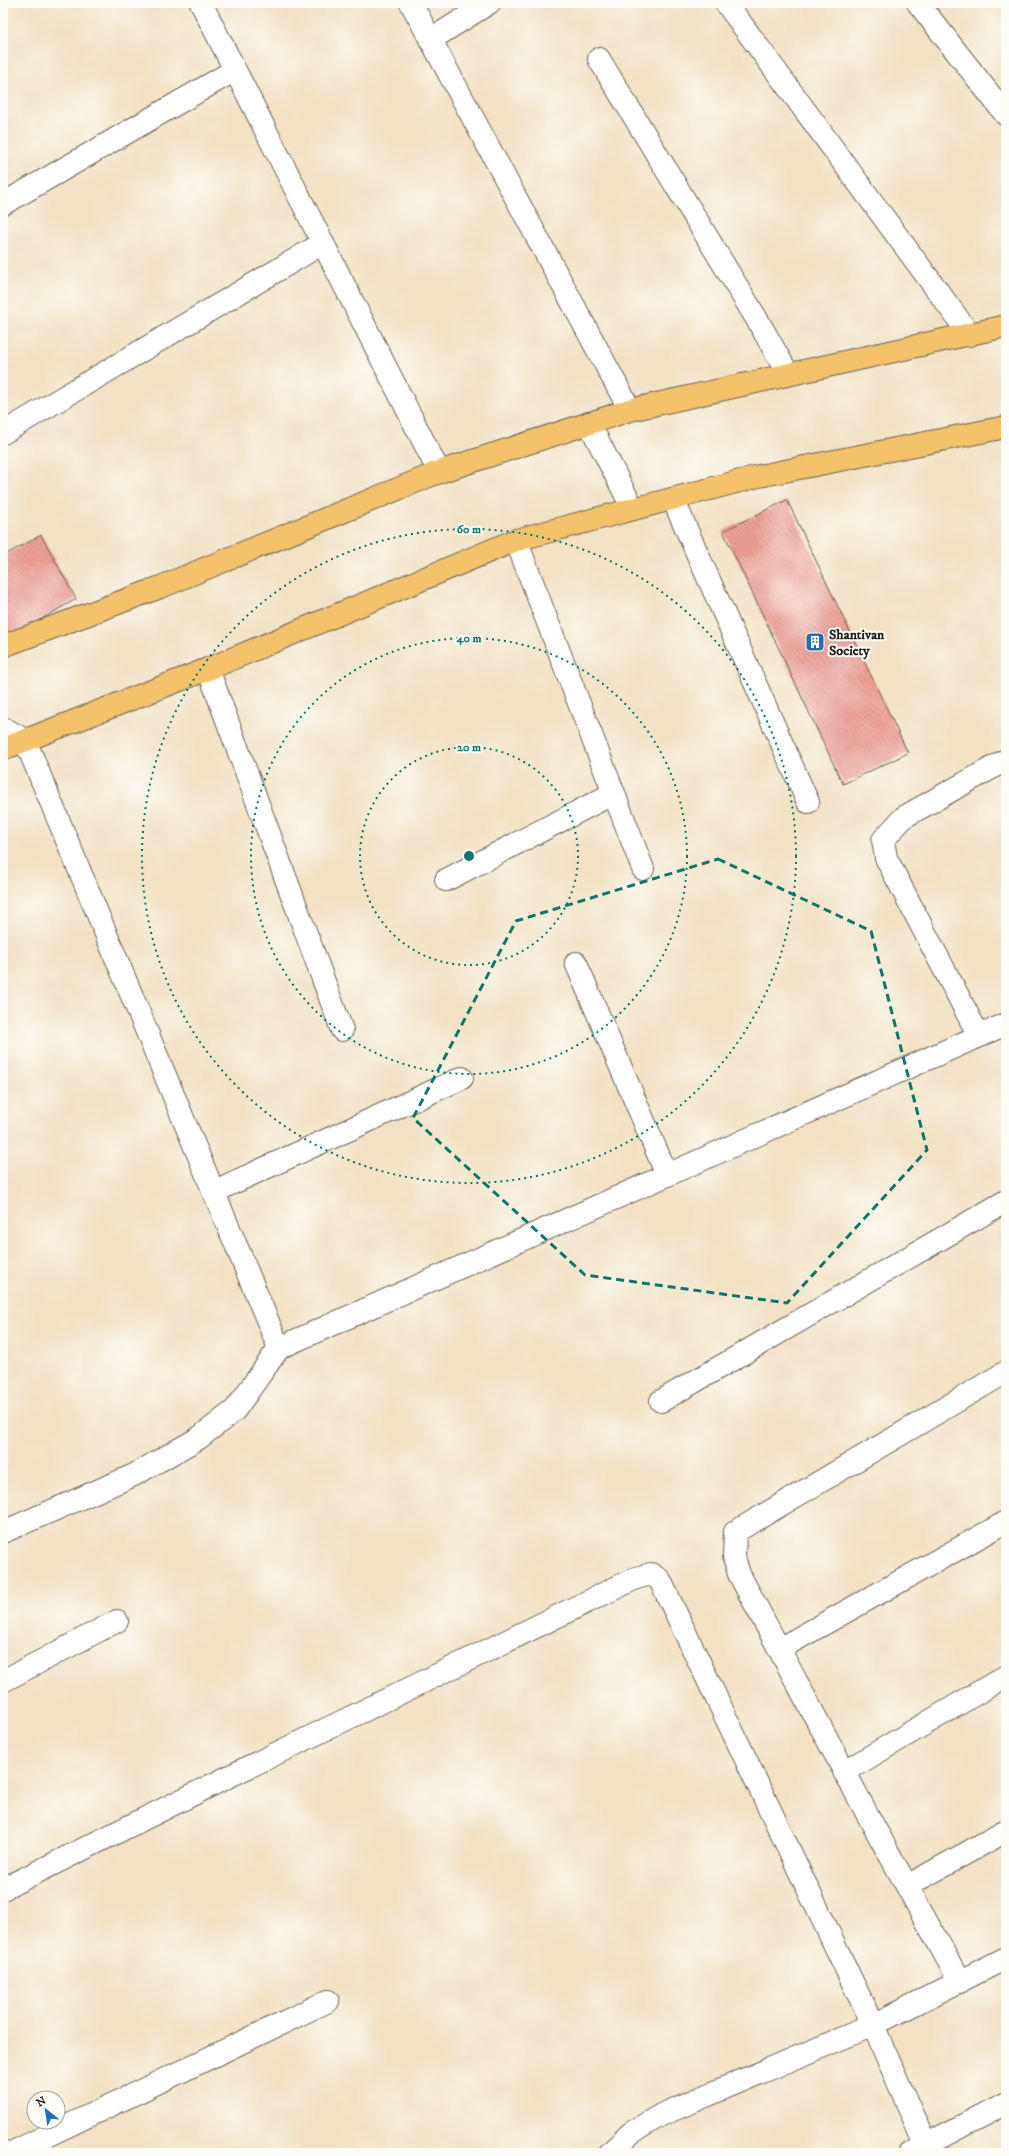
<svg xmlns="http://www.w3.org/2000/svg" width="1009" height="2156" viewBox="0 0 1009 2156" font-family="'IM FELL DW Pica',serif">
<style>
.building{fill:url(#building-back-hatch)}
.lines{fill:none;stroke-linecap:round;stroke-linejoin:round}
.minor-casing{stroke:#676157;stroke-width:24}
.major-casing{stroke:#676157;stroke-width:24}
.minor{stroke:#fff;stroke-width:22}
.major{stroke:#f3c26a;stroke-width:22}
.marked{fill:none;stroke:#0f766e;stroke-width:3;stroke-dasharray:8 5;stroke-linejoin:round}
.ring{fill:none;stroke:#0f766e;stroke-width:2;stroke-dasharray:2 4}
.labels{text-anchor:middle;stroke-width:4;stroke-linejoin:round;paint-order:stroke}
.poi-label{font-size:14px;font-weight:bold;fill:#1c1c1c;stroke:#fdfcf7;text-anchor:start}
.centre{fill:#0f766e;stroke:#fdfcf7;stroke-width:2}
.ring-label{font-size:12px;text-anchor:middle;font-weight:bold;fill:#0f766e;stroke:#fdfcf7;stroke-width:4;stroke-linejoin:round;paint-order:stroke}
</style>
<defs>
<pattern id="building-back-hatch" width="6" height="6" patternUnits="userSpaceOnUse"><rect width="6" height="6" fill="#ee9e95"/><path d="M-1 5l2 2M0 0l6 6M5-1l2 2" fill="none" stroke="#c08079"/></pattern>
</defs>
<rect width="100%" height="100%" fill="#fdfcf7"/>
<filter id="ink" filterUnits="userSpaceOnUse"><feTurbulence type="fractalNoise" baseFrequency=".025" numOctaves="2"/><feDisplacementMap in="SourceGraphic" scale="8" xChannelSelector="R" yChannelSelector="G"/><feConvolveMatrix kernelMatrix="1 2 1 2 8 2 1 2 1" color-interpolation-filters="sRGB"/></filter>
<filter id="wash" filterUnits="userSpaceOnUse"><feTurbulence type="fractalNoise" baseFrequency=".012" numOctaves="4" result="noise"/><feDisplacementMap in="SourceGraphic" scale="16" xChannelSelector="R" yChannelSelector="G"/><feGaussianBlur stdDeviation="0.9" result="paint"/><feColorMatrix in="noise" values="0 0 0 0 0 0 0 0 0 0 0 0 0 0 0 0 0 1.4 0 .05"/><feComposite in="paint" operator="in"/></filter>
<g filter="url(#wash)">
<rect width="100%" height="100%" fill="#f2e1c4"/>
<g id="blocks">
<!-- building -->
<path class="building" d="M 787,500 L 908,753 L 843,784 L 723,531 Z
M 41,535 L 76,599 L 3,641 L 3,556 Z"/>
</g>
</g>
<g filter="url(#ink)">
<use href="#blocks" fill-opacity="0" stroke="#676157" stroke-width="1"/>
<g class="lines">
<!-- minor casing -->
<g class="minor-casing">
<path id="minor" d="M 201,3 L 439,472
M 411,3 L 630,410
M 726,3 L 970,335
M 918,3 L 1006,115
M 430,40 L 489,3
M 599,59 L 758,321 L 788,374
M 3,204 L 235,70
M 589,423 L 633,509
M 3,433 L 323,243
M 673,499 L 808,802
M 516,540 L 643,869
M 208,669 L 342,1030
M 3,728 L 25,740 L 279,1348 L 1006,1024
M 446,880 L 614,793
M 576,963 L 667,1175
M 979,1036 L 886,858 L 883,840 L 904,817 L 1006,760
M 213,1192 L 462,1078
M 661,1401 L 1006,1201
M 3,1532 L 134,1475 L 199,1438 L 235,1410 L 279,1348
M 779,1649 L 1006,1522
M 3,1681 L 117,1621
M 844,1772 L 1006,1676
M 907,1886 L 1006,1831
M 3,1889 L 230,1776 L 636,1578 L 651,1574 L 660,1580 L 873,2025 L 929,2153
M 960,1982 L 872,1823 L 739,1574 L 734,1557 L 735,1532 L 1006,1372
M 11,2153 L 328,2001
M 610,2153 L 631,2133 L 661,2115 L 873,2025 L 1006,1958
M 910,2153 L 1006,2103"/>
</g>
<!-- major casing -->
<g class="major-casing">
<path id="major" d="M 3,646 L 158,588 L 439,472 L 630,410 L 1006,326
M 3,749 L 208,669 L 516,540 L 759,476 L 1006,427"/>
</g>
<!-- minor -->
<use href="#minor" class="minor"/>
<!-- major -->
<use href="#major" class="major"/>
</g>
</g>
<!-- marked area -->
<path class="marked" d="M 718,859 L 871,931 L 927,1150 L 787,1303 L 585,1275 L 413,1118 L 516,921 Z"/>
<!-- distance rings -->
<g class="ring">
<circle cx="469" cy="856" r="109"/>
<circle cx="469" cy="856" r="218"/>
<circle cx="469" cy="856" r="327"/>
</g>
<!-- icons -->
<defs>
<g id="building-square" transform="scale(1)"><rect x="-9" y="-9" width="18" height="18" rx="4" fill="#1f6fb2" stroke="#fdfcf7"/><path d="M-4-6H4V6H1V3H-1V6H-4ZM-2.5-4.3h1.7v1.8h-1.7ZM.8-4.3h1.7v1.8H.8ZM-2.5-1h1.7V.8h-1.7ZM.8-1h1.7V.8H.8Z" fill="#fff"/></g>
</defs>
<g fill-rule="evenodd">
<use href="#building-square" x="815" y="642"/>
</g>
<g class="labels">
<!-- poi labels -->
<g class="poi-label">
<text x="829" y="639">Shantivan<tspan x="829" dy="16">Society</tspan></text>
</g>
</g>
<circle cx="469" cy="856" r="6" class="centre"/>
<g class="ring-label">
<text x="469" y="533">60 m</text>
<text x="469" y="642">40 m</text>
<text x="469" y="751">20 m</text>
</g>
<!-- margin -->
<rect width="1009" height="2156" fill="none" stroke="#fdfcf7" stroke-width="16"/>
<!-- north arrow -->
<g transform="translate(46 2110) rotate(330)"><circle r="19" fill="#fdfcf7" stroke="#a3a29f"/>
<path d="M0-3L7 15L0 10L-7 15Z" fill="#1f6fb2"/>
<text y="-6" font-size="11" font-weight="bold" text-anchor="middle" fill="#1c1c1c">N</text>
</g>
</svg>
